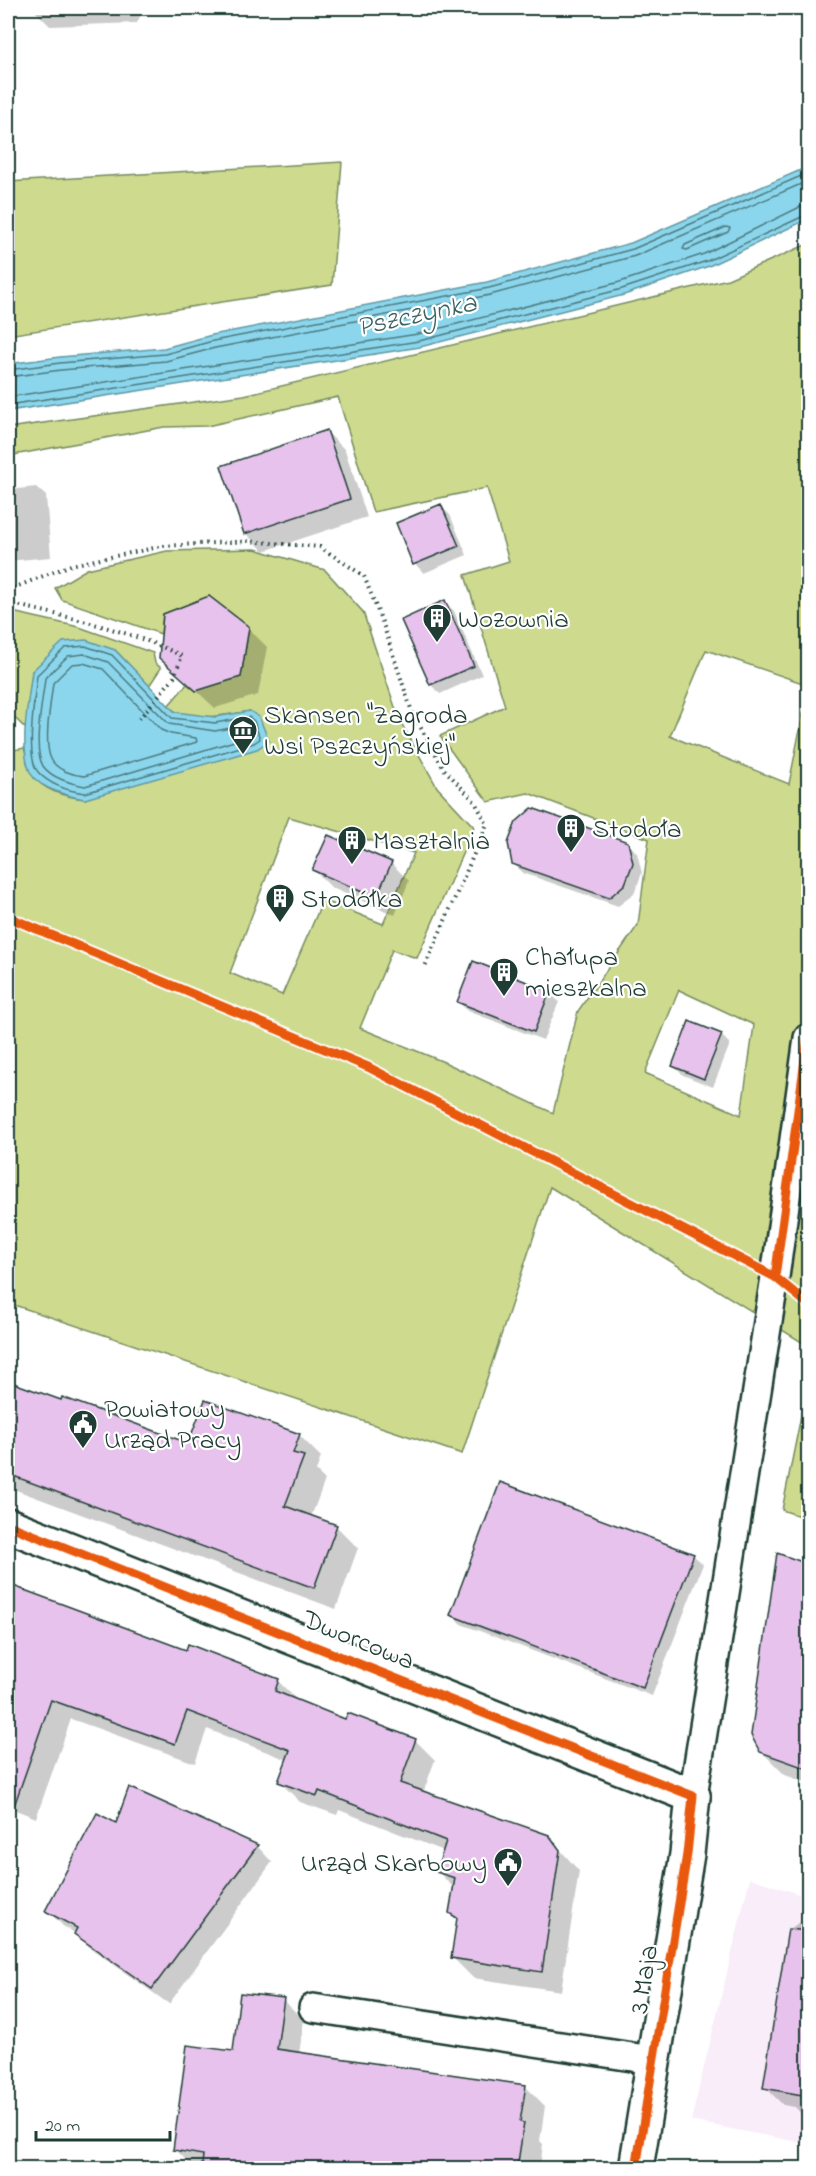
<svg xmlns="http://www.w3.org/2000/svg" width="816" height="2176" viewBox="0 0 816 2176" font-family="'Indie Flower',sans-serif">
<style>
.built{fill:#f8edf9}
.green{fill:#ceda8e;stroke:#768c61;stroke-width:1.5;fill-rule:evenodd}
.water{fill:#8cd6ed;stroke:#6099a3;stroke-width:1.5}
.shadow{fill:#0003}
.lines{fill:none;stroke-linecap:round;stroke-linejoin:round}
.shore{stroke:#4b7a7e;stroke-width:1.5}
.building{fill:#e7c2ec;stroke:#1f3d34;stroke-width:1.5}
.lane-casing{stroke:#1f3d34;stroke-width:32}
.street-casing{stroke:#1f3d34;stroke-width:38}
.secondary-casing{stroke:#1f3d34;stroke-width:38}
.path{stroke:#1f3d34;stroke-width:4;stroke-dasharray:1.5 4.5;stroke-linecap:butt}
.lane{stroke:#fff;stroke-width:27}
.street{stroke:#fff;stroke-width:33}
.secondary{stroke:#fff;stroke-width:33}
.cycleway-casing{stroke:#fff;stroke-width:13}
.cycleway{stroke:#e8590c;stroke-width:9}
.labels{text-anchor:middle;stroke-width:4.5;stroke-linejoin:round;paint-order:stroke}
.poi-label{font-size:27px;fill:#1f3d34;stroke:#fff;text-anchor:start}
.street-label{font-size:27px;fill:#1f3d34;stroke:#fff}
.water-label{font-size:28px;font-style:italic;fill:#3a6362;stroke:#fff}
</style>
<rect width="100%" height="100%" fill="#fff"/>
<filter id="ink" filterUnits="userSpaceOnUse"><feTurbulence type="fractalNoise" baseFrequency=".0167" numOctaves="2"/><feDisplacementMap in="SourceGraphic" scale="12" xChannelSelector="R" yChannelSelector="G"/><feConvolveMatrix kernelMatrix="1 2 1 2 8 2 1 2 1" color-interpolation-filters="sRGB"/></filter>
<g filter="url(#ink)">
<!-- built -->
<path class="built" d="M 750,1878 L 808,1897 L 808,2144 L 691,2121 Z"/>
<!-- green -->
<path class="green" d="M 342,162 L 332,285 L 8,335 L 8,182 Z
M 808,244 L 808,685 L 706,650 L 670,736 L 789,784 L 808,689 L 808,1346 L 550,1187 L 462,1454 L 8,1303 L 8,751 L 24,748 C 27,756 28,770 33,776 C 45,791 67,797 85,799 L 250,711 C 227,715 186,724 168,706 L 187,684 L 196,691 L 241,677 L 249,627 L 209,596 L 163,614 L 161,634 L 62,600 L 55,588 L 87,569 L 167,551 L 255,549 L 325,570 L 363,612 L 399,719 L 437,787 L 474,827 L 417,958 L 392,950 L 360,1028 L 444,1062 L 553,1113 L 578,1011 L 638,925 L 649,839 L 528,793 L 488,802 L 440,736 L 505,706 L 465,575 L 509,561 L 487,488 L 373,512 L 338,397 L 207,426 L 164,427 L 8,456 L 8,428 L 244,395 L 728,279 ZM 289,817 L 414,853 L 383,924 L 323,900 L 282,995 L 230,973 ZM 679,990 L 754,1025 L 741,1115 L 645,1073 Z
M 8,611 L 79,627 L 153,653 L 155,663 L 161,668 L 149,686 L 115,650 L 32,671 L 26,729 L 8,711 Z
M 808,1381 L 808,1519 L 782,1510 Z"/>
<!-- water -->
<path class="water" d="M 808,167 L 808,219 L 709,266 L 624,295 L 420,347 L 8,411 L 8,364 L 60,357 L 164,348 L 212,335 L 487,282 L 631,243 Z
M 86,640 L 115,650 L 175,712 L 215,717 L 250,711 L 259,717 L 269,741 L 257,749 L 85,799 C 70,797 39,788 31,774 C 18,749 29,699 32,671 L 63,642 Z"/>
<!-- shadow -->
<path class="shadow" d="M 32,8 L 144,8 L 137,23 L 50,26 Z
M 327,432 L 345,450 L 367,517 L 264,551 L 245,533 Z
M 36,487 L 46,496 L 51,557 L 8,561 L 8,490 Z
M 441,506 L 450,515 L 467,555 L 424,573 L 415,564 Z
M 445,602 L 454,611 L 482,675 L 440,694 L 431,685 L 403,621 Z
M 248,628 L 267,647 L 258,695 L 215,708 L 160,657 Z
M 628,843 L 637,853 L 642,873 L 634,894 L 618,906 L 523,873 L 514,864 Z
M 391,863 L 409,881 L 395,915 L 332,888 L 314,870 Z
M 473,962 L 550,992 L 559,1002 L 543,1040 L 468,1011 L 458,1002 Z
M 721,1035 L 730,1044 L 713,1087 L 683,1075 L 673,1066 Z
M 8,1382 L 189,1444 L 299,1435 L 321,1457 L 316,1471 L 325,1480 L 311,1517 L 336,1526 L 358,1548 L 336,1609 L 8,1487 Z
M 693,1555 L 703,1564 L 652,1696 L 461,1624 L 452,1615 Z
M 778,1555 L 808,1566 L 808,1783 L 785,1775 L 761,1751 Z
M 8,1586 L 187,1652 L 278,1681 L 298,1701 L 346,1721 L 415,1740 L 435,1760 L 423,1793 L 548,1836 L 579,1871 L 561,1991 L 473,1978 L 453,1958 L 458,1920 L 451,1912 L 455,1889 L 437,1871 L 444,1851 L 339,1810 L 337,1815 L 300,1802 L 280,1782 L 288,1760 L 207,1729 L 195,1763 L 71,1719 L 36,1818 L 8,1807 Z
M 117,1825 L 257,1846 L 272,1862 L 169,2004 L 92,1949 L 75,1933 L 63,1926 L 47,1910 Z
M 802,1920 L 808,1923 L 808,2117 L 804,2117 L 795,2107 L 783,2105 L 765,2087 L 790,1929 Z
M 283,2000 L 304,2020 L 299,2054 L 525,2086 L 545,2106 L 540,2141 L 543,2144 L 540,2168 L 194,2168 L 175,2149 L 234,2052 Z
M 751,2166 L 769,2168 L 751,2168 Z"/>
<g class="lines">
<!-- shore -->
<path class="shore" d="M 726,227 L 730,228 L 728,232 L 687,250 L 683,249 L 685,245 Z
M 421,317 L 424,320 L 422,323 L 400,327 L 397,325 L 399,321 Z
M 8,370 L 60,363 L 165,354 L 213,341 L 489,288 L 633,249 L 808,173
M 8,377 L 61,370 L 166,361 L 215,348 L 490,295 L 635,256 L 808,181
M 8,397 L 418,334 L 620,282 L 704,254 L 800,207 L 808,206
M 8,405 L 419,341 L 622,289 L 707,261 L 808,214
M 85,646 L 112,655 L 172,718 L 215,723 L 249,717 L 254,721 L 260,739 L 254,743 L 85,793 C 69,791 50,785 38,772 C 25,757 35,696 37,675 L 65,648 Z
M 84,654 L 108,662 L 169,724 L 215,731 L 246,725 L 251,736 L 85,786 C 72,784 51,778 43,766 C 32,748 43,700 45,678 L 68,656 Z
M 83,663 L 103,669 L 161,730 L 171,734 L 196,738 L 197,742 L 84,776 C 73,775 56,770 51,759 C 43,742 51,702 53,683 L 72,664 Z"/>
</g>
<!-- building -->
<path class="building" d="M 327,430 L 350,499 L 244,534 L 221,466 Z
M 441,504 L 459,546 L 413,565 L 396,523 Z
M 209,596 L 249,627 L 241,677 L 196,691 L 159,658 L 163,614 Z
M 445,600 L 474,666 L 430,685 L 401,620 Z
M 532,808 L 628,842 L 633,863 L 625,884 L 609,898 L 512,864 L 508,843 L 516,822 Z
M 328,835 L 392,862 L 376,898 L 312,870 Z
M 473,961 L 550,991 L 534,1032 L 457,1002 Z
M 689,1021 L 722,1034 L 704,1079 L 672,1066 Z
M 8,1381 L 61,1400 L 62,1397 L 188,1443 L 205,1400 L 300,1434 L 293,1453 L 304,1456 L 285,1506 L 337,1525 L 314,1588 L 8,1474 Z
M 500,1482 L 694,1554 L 643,1688 L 450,1615 Z
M 777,1553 L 808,1564 L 808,1769 L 760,1752 L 751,1735 Z
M 8,1584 L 186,1650 L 188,1644 L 279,1679 L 275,1691 L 345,1719 L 348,1713 L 416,1739 L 400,1783 L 549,1835 L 560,1850 L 542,1972 L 451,1958 L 457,1918 L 449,1913 L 455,1878 L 436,1872 L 446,1841 L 319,1791 L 317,1796 L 278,1782 L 290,1750 L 187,1711 L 175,1744 L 51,1700 L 13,1809 L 8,1808 Z
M 129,1787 L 258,1845 L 152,1989 L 74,1934 L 77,1928 L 45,1911 L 97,1813 L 116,1823 Z
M 788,1929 L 808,1931 L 808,2096 L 763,2088 Z
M 240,1993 L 284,1998 L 277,2049 L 526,2085 L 520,2122 L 524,2123 L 517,2169 L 228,2169 L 202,2165 L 203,2155 L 173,2150 L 187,2045 L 233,2051 Z"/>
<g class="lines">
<!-- lane casing -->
<g class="lane-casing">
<path id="lane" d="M 693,1796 L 775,1277 L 808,1038
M 313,2008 L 652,2060"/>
</g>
<!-- street casing -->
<g class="street-casing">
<path id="street" d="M 636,2168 L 687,1854 L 693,1796"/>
</g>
<!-- secondary casing -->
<g class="secondary-casing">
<path id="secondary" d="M 8,1525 L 693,1796"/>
</g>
<!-- path -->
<path class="path" d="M 8,590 L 71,565 L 164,546 L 248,541 L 320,547 L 364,576 L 384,627 L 412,712 L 444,769 L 475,802 L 487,824 L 424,969
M 8,603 C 67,617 127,629 182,656 L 174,677 L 139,719"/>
<!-- lane -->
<use href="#lane" class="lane"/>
<!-- street -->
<use href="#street" class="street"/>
<!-- secondary -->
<use href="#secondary" class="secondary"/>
<!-- cycleway casing -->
<g class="cycleway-casing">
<path id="cycleway" d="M 8,917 L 368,1067 L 775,1277 L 808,1304
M 775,1277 L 808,1038
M 8,1525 L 693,1796 L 687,1854 L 636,2168"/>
</g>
<!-- cycleway -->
<use href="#cycleway" class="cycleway"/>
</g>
</g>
<!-- icons -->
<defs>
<g id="building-pin" transform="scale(1.5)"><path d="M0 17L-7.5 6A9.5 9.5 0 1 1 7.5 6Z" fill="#1f3d34" stroke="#fff"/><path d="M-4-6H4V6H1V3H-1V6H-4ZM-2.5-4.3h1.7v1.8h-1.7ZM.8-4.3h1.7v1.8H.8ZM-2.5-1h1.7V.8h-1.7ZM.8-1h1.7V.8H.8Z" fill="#fff"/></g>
<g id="museum-pin" transform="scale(1.5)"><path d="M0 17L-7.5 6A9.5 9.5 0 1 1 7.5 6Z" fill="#1f3d34" stroke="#fff"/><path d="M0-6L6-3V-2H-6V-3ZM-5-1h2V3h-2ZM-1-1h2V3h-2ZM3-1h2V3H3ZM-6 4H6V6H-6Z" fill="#fff"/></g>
<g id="civic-pin" transform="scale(1.5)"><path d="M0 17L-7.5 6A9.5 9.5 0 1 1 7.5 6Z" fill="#1f3d34" stroke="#fff"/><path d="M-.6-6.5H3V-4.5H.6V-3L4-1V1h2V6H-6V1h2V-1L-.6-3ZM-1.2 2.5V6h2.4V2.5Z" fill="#fff"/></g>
</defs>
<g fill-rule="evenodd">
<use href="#building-pin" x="437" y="618"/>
<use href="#museum-pin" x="243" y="730"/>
<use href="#building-pin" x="571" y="828"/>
<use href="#building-pin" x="352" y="840"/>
<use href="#building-pin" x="280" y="898"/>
<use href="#building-pin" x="504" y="972"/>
<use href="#civic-pin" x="83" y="1424"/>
<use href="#civic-pin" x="508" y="1862"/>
</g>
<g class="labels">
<!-- poi labels -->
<g class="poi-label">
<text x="458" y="627">Wozownia</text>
<text x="264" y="723">Skansen "Zagroda<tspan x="264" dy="31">Wsi Pszczyńskiej"</tspan></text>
<text x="592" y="837">Stodoła</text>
<text x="373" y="849">Masztalnia</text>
<text x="301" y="907">Stodółka</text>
<text x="525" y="965">Chałupa<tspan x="525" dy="31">mieszkalna</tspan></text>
<text x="104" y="1417">Powiatowy<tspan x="104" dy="31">Urząd Pracy</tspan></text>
<text x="487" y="1871" text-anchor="end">Urząd Skarbowy</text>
</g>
<!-- street labels -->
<g class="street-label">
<text transform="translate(359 1639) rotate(22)" y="9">Dworcowa</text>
<text transform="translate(643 1979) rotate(-81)" y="9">3 Maja</text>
</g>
<!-- water labels -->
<g class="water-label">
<text transform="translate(416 313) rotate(-12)" y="10">Pszczynka</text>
</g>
</g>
<!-- margin -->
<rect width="816" height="2176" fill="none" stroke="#fff" stroke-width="30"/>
<rect x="15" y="15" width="786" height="2146" fill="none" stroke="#1f3d34" stroke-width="2" filter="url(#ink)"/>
<!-- scale -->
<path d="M36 2131v9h134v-9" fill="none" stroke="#1f3d34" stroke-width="3"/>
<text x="45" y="2131" font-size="18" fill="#1f3d34" stroke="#ffffff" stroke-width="4.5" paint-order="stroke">20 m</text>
</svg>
